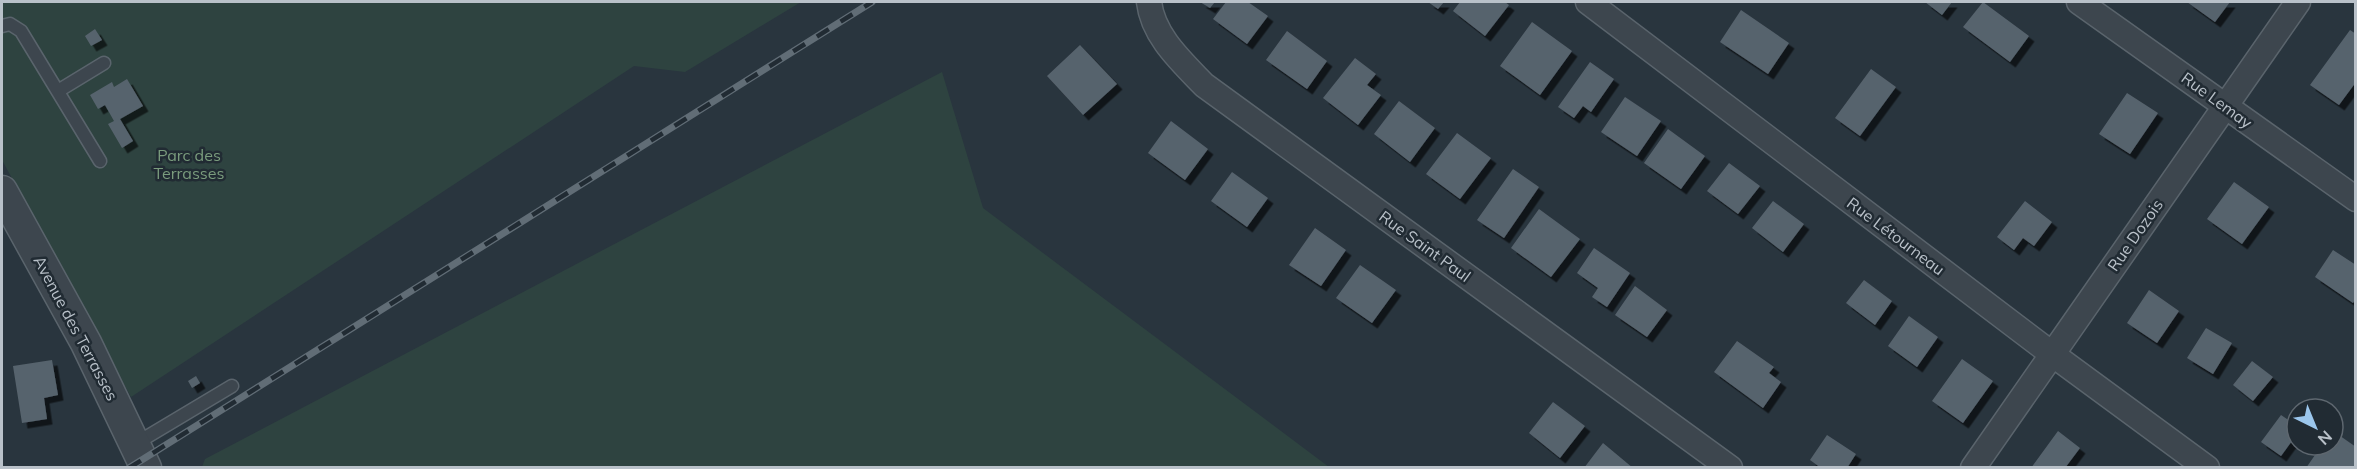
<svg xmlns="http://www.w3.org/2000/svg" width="2357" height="469" viewBox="0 0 2357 469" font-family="Mulish,sans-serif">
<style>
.green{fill:#2e4340}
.building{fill:#57636d;filter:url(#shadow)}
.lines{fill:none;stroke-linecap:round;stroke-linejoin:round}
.service-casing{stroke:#5a646c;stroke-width:15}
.minor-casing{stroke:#5a646c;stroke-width:27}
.tertiary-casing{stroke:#5a646c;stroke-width:33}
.service{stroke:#3d464e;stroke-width:12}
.minor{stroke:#3d464e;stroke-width:24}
.tertiary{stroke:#3d464e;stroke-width:30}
.rail-casing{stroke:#616d76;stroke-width:7}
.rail{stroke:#212b33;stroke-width:4.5;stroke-dasharray:14;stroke-linecap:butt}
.labels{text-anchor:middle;stroke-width:5;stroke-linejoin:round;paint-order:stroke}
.street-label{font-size:16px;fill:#b9c1c9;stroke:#212b33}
.park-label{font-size:16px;fill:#7a9c7d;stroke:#212b33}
</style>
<defs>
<filter id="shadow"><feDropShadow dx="5.5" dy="5.5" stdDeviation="0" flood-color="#0009"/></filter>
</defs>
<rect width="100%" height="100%" fill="#29353e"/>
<!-- green -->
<path class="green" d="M 2,2 L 801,2 L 685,72 L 634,66 L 131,397 L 2,160 Z
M 942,72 L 983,208 L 1329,467 L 202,467 L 205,459 Z"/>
<!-- building -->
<path class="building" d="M 1200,2 L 1215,2 L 1210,8 Z
M 1226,2 L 1248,2 L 1268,16 L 1247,44 L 1213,19 Z
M 1428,2 L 1444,2 L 1438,9 Z
M 1460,2 L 1505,2 L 1509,5 L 1485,36 L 1453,11 Z
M 1925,2 L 1952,2 L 1942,15 Z
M 1983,2 L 2029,36 L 2010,62 L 1963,27 Z
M 2187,2 L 2230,2 L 2215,22 Z
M 1741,10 L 1789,43 L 1768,74 L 1720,42 Z
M 1532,22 L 1572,51 L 1540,95 L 1500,66 Z
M 95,29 L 102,40 L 91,46 L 85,36 Z
M 2350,30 L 2356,34 L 2356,82 L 2339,105 L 2310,85 Z
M 1287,31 L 1327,61 L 1307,89 L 1266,60 Z
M 1080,45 L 1117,84 L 1083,115 L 1047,76 Z
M 1355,58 L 1376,74 L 1367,85 L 1381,95 L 1358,125 L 1323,98 Z
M 1590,62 L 1614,79 L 1591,112 L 1583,106 L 1574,118 L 1558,107 Z
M 1871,69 L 1896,87 L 1860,136 L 1835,118 Z
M 127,79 L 143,106 L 120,119 L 133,141 L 122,148 L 108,124 L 114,121 L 105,105 L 98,109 L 90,95 L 112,82 L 114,87 Z
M 2127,93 L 2158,113 L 2130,154 L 2099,134 Z
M 1625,97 L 1661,121 L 1637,156 L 1601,132 Z
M 1399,101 L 1435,128 L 1410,162 L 1374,134 Z
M 1171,121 L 1208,149 L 1185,180 L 1148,153 Z
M 1668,129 L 1705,156 L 1681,189 L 1644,163 Z
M 1457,133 L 1491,158 L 1460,199 L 1426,174 Z
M 1729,163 L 1760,186 L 1738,214 L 1707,191 Z
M 1513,169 L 1539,187 L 1504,238 L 1477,220 Z
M 1232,172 L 1268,198 L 1247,227 L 1211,201 Z
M 2234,182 L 2269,207 L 2242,244 L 2207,219 Z
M 1773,201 L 1804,224 L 1783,252 L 1752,228 Z
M 2025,201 L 2052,222 L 2034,246 L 2023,238 L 2014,250 L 1997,237 Z
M 1539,209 L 1580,239 L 1551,277 L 1511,248 Z
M 1315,228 L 1346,250 L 1321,286 L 1289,265 Z
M 1594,248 L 1630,273 L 1607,307 L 1592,297 L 1598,288 L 1577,273 Z
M 2333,250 L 2356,265 L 2356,298 L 2353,303 L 2315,277 Z
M 1360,265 L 1396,290 L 1372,323 L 1336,298 Z
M 1864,280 L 1892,301 L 1875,325 L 1846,303 Z
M 1635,286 L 1667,310 L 1647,337 L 1615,315 Z
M 2149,290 L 2179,311 L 2157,343 L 2127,323 Z
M 1909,316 L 1938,337 L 1917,367 L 1888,346 Z
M 2206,328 L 2232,343 L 2213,374 L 2187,358 Z
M 1737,341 L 1774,367 L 1769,373 L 1781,382 L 1763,408 L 1714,372 Z
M 1962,359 L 1993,381 L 1963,423 L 1932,401 Z
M 52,360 L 58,395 L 44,398 L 47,419 L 22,423 L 13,366 Z
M 2252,361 L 2273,377 L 2253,401 L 2233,385 Z
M 196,376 L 200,383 L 192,388 L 188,381 Z
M 1553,402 L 1585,426 L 1560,458 L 1529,433 Z
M 2281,415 L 2297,426 L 2297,434 L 2281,456 L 2261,442 Z
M 2058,431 L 2080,448 L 2065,468 L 2031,468 Z
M 2333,431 L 2356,447 L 2356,468 L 2306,468 L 2322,445 L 2333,445 Z
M 1827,435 L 1856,454 L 1847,468 L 1821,468 L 1810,460 Z
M 1603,443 L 1633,468 L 1584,468 Z"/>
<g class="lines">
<!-- service casing -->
<g class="service-casing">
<path id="service" d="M 2,26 L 10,24 L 21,31 L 100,161
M 58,91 L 104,63
M 135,444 L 232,386"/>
</g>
<!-- minor casing -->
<g class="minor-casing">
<path id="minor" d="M 1149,2 C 1153,36 1181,61 1204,85 L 1730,468
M 1588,2 L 2052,354 L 2207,468
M 2079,2 L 2356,199
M 1973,468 L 2298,2"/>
</g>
<!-- tertiary casing -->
<g class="tertiary-casing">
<path id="tertiary" d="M 2,191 L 86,343 L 146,468"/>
</g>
<!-- service -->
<use href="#service" class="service"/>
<!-- minor -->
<use href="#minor" class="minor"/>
<!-- tertiary -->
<use href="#tertiary" class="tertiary"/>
<!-- rail casing -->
<g class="rail-casing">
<path id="rail" d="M 129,468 L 872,2"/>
</g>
<!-- rail -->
<use href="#rail" class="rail"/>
</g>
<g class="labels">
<!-- street labels -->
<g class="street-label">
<text transform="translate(2217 100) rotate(36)" y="6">Rue Lemay</text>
<text transform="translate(2135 235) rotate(-55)" y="6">Rue Dozois</text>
<text transform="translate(1896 236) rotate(37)" y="6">Rue Létourneau</text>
<text transform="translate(1425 246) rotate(36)" y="6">Rue Saint Paul</text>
<text transform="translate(76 328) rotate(62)" y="6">Avenue des Terrasses</text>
</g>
<!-- park labels -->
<g class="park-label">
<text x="189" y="161">Parc des<tspan x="189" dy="18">Terrasses</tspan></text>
</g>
</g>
<!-- border -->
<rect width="2357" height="469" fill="none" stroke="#b9c1c9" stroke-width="6"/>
<!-- north arrow -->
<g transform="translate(2315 427) rotate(137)"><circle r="28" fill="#212b33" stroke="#5e676f" stroke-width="1.5"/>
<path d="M0-4.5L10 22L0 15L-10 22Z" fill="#9bc6ec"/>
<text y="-9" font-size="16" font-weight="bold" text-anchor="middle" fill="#b9c1c9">N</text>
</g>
</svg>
